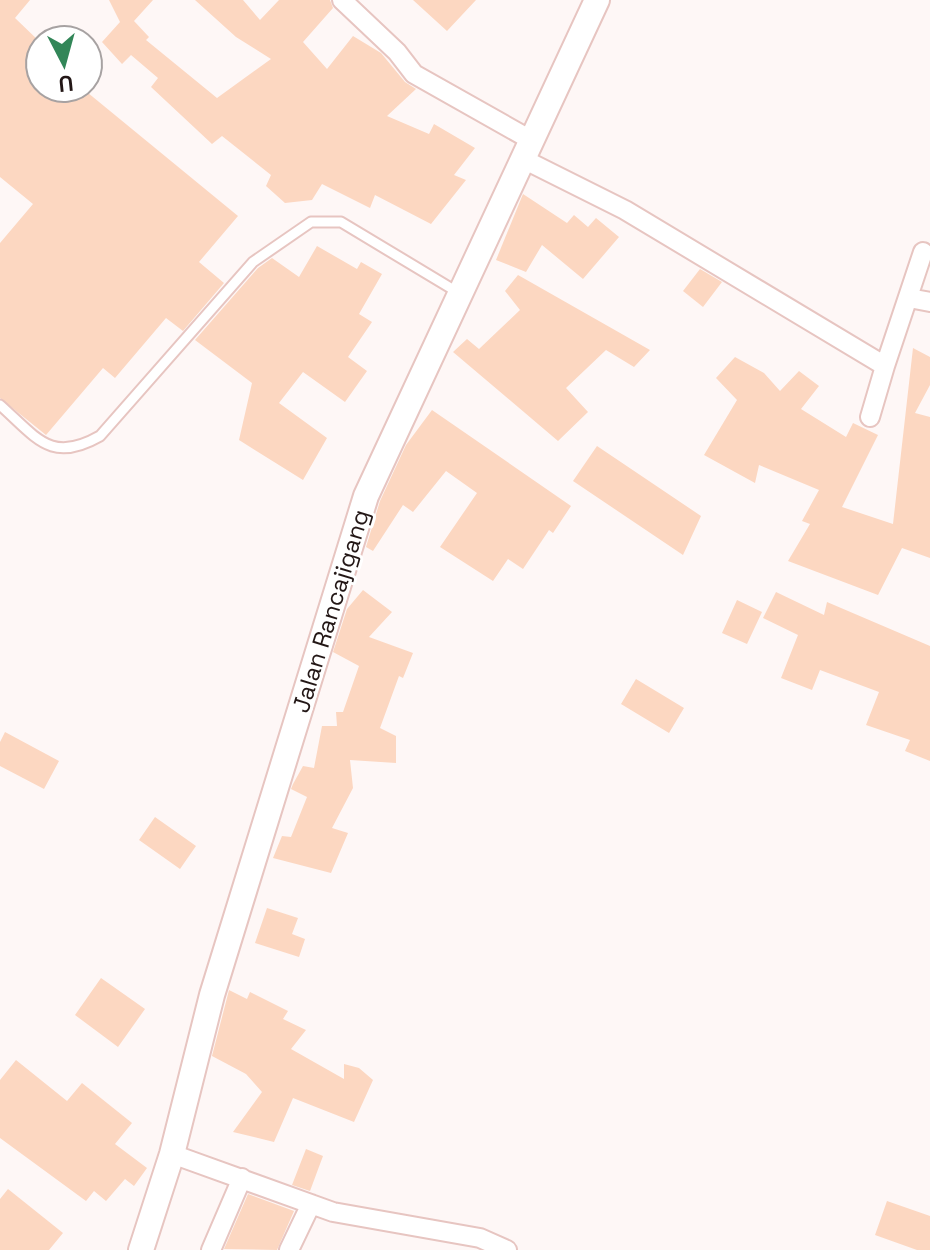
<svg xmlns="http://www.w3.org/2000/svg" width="930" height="1250" viewBox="0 0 930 1250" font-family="'Space Grotesk',sans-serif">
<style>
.building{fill:#fcd7c1}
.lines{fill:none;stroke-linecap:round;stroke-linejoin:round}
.service-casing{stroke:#e7c5c1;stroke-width:13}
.minor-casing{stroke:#e7c5c1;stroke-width:22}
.secondary-casing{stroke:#e7c5c1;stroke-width:28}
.service{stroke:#fff;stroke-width:9}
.minor{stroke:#fff;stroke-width:18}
.secondary{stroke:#fff;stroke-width:24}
.labels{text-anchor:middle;stroke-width:6;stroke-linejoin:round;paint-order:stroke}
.street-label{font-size:24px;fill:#231716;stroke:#fff}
</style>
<rect width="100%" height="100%" fill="#fef7f6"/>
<!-- building -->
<path class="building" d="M 0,0 L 30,0 L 15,18 L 40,42 L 40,88 L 82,88 L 238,216 L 199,262 L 224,283 L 183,331 L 166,318 L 115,378 L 103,368 L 46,435 L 0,398 L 0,243 L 33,204 L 0,177 Z
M 109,0 L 153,0 L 134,21 L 149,37 L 146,40 L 217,98 L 271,59 L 236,37 L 195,0 L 243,0 L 260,20 L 279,0 L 330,0 L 333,8 L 303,42 L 327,69 L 353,36 L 381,53 L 405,82 L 416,89 L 387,116 L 429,134 L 434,124 L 475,148 L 454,175 L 466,180 L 431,224 L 375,195 L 370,208 L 322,184 L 312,200 L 285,203 L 266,186 L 271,175 L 222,136 L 212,144 L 151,87 L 158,78 L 131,55 L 122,64 L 102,42 L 120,22 Z
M 413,0 L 476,0 L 447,31 Z
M 523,194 L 567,223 L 574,215 L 588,227 L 596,218 L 619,237 L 583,279 L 542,245 L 526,272 L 496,260 Z
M 317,246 L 357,269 L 361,262 L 382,274 L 359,314 L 372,322 L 348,357 L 367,371 L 345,402 L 303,372 L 279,403 L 327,438 L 303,480 L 239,440 L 252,383 L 195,340 L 258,268 L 272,258 L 299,277 Z
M 700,269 L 722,282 L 703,307 L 683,291 Z
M 518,275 L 650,350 L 634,367 L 606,350 L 566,388 L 588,412 L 558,441 L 453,352 L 467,339 L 479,349 L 520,310 L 505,291 Z
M 913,348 L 930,357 L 930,385 L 915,413 L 930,417 L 930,558 L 902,548 L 878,595 L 788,561 L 810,524 L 802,521 L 819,490 L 759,465 L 755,483 L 704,455 L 737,400 L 716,378 L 735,357 L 764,373 L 780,391 L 799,371 L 819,386 L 801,409 L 846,437 L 853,423 L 878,435 L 842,507 L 893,524 Z
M 432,410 L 571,506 L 553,533 L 549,530 L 523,569 L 508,559 L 493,581 L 440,547 L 477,493 L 446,471 L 413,512 L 403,505 L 373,551 L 366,547 L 380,501 L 406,445 Z
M 597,446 L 701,516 L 683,555 L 573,481 Z
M 363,590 L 392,612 L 369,637 L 413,653 L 403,678 L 399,676 L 380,728 L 396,736 L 396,763 L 350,760 L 353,788 L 332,828 L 348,833 L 331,873 L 273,858 L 282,836 L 291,837 L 307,797 L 291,789 L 293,784 L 303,766 L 314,768 L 322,726 L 337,726 L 336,712 L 343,712 L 359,666 L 333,652 L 347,609 Z
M 776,592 L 824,615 L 827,602 L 930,646 L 930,761 L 905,751 L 910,740 L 866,725 L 879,692 L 820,670 L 812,690 L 781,678 L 798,635 L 763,618 Z
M 737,600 L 762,612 L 747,644 L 722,633 Z
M 636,679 L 684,708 L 669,733 L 621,704 Z
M 5,732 L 59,761 L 44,789 L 0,766 L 0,742 Z
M 155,817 L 196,846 L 180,869 L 139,840 Z
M 267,908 L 298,918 L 292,934 L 305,939 L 299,957 L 255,943 Z
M 101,978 L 145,1009 L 118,1047 L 75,1015 Z
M 229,990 L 247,999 L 250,992 L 288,1011 L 283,1019 L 306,1030 L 291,1049 L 344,1079 L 344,1064 L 359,1068 L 373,1080 L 354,1122 L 293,1098 L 274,1142 L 233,1132 L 262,1092 L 246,1074 L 212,1056 Z
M 16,1060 L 67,1101 L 82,1083 L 132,1123 L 115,1144 L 147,1168 L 134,1186 L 125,1179 L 106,1201 L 94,1191 L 86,1201 L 0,1138 L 0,1080 Z
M 306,1149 L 323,1156 L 310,1191 L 292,1185 Z
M 8,1189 L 63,1233 L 49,1250 L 0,1250 L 0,1199 Z
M 248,1194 L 294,1211 L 277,1250 L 224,1249 Z
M 887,1201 L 930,1216 L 930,1250 L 917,1250 L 875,1235 Z"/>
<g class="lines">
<!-- service casing -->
<g class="service-casing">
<path id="service" d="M 0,405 C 37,438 51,464 100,436 L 253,262 L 311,222 L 341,222 L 459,293"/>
</g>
<!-- minor casing -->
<g class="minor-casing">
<path id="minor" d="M 342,0 L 397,52 L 414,74 L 531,140
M 521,158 L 625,210 L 885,366 L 870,417
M 909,298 L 930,302
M 885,366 L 923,252
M 172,1154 L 333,1212 L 480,1238 L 507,1250
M 211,1250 L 242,1178
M 289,1250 L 311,1204"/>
</g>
<!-- secondary casing -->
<g class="secondary-casing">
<path id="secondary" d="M 141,1250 L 172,1154 L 212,995 L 366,496 L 597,0"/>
</g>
<!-- service -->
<use href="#service" class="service"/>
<!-- minor -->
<use href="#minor" class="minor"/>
<!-- secondary -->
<use href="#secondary" class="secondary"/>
</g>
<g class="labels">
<!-- street labels -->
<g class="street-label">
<text transform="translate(331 611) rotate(-73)" y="8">Jalan Rancajigang</text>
</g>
</g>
<!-- north arrow -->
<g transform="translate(64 64) rotate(174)"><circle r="38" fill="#ffffff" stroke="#a7a2a2" stroke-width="2"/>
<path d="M0-6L14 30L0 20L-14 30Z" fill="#328658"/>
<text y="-12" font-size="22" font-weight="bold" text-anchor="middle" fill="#231716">U</text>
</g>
</svg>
